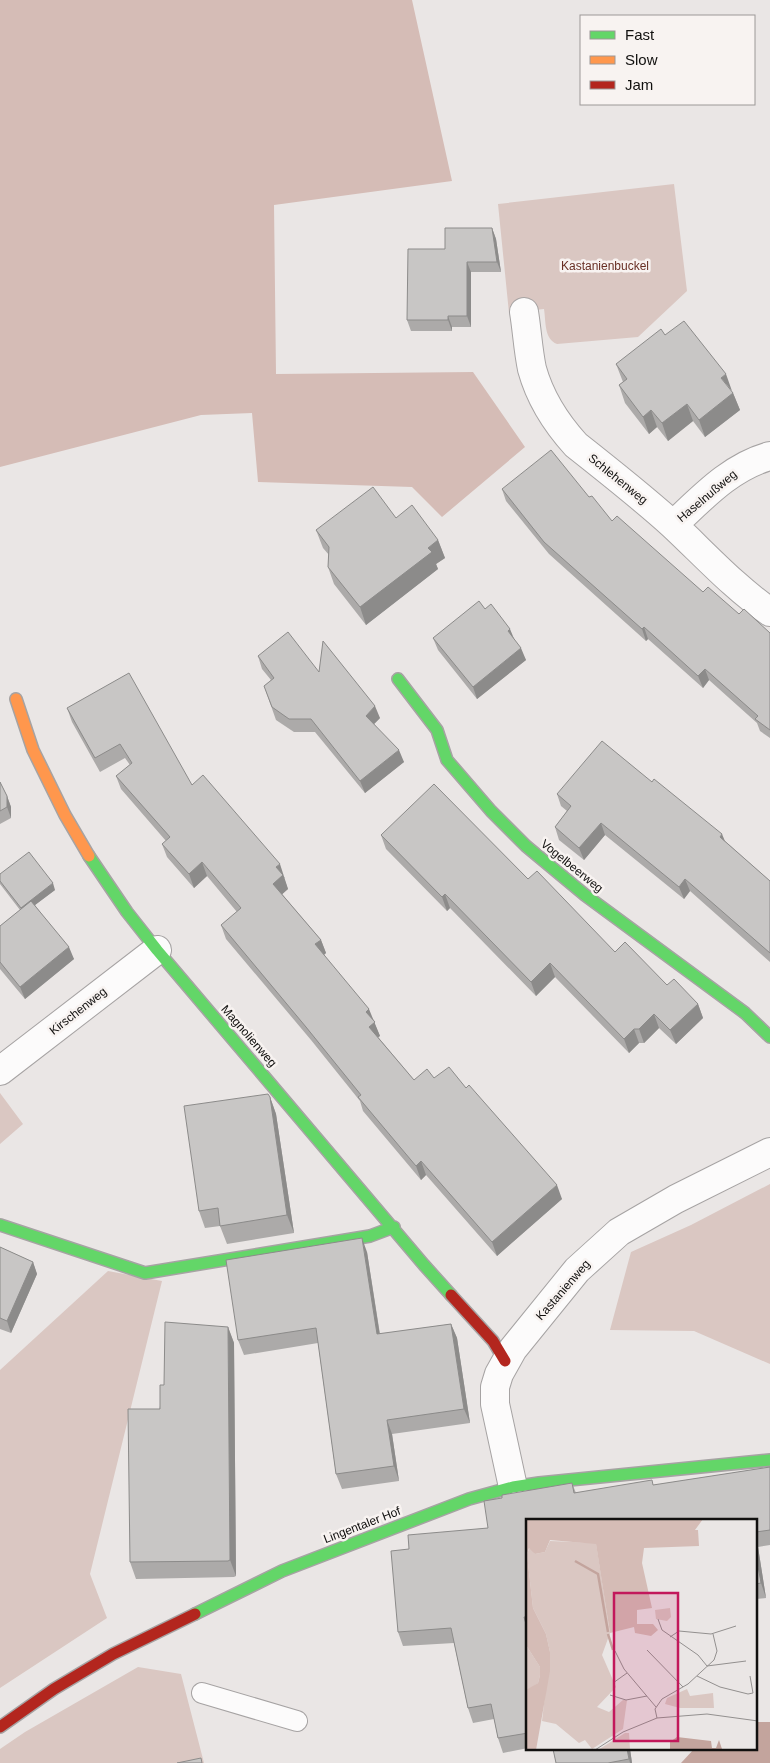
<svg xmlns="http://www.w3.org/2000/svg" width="770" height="1763" viewBox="0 0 770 1763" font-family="Arial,sans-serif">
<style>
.green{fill:#dac7c2}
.forest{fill:#d5bcb6}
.water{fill:#c3a49d}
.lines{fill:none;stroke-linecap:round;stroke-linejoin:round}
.lane-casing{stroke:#a6a3a3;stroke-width:22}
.street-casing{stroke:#a6a3a3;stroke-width:30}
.fast-casing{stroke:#a6a3a3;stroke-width:14}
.slow-casing{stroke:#a6a3a3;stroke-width:14}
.jam-casing{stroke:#a6a3a3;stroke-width:14}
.lane{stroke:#fcfbfb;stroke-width:20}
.street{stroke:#fcfbfb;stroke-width:28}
.fast{stroke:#63d668;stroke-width:11}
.slow{stroke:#ff974d;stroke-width:11}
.jam{stroke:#b3261e;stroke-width:11}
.wall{fill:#acaaa9}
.shaded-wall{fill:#8c8b8a}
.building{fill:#c8c6c5;stroke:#8c8b8a}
.labels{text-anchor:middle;stroke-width:5;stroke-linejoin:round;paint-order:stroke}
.park-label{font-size:12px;fill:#682f24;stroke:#f8f3f1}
.street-label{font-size:12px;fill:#11100f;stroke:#f8f3f1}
.inset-river{fill:none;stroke:#c3a49d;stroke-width:2.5}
.inset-road{fill:none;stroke:#93908f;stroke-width:1}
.view{fill:#c2185b;fill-opacity:0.15;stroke:#c2185b;stroke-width:2.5}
.inset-edge{fill:none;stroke:#11100f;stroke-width:2.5}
</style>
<rect width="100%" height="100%" fill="#eae6e5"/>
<!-- green -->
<path class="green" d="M 674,184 L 687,291 L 638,337 L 557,344 C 544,339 546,322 544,309 L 509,313 L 498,204 Z
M 0,1093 L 23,1124 L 0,1144 Z
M 770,1184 L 770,1364 L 694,1331 L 610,1330 L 631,1252 L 691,1225 Z
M 108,1271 L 162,1281 L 90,1574 L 107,1618 L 0,1688 L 0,1370 Z
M 138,1667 L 181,1674 L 204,1763 L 0,1763 L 0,1749 L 25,1732 Z"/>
<!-- forest -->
<path class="forest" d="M 0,0 L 412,0 L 452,181 L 274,205 L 276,374 L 473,372 L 525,447 L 442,517 L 412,487 L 258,482 L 252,413 L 201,415 L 0,467 Z"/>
<!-- water -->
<path class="water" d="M 756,1722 L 770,1722 L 770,1763 L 681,1763 L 694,1749 L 756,1749 Z"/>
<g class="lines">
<!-- lane casing -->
<g class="lane-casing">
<path id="lane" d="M 202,1693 L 297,1721"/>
</g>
<!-- street casing -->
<g class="street-casing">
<path id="street" d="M 524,312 C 527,330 528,350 532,369 C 540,398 556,423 576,445 C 609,471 642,497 673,525 C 705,555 734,587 770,612
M 673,525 C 702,498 730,467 770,456
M 0,1071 L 157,950
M 513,1487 L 495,1404 L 495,1387 L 499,1374 L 513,1349 L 577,1270 L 619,1232 L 676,1199 L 770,1152"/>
</g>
<!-- fast casing -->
<g class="fast-casing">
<path id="fast" d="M 398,679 L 437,730 L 447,760 L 491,811 L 526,846 L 585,895 L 745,1013 L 770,1037
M 89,856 L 127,912 L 157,950 L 424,1265 L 451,1295
M 0,1225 L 145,1273 L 370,1236 L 394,1227
M 195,1614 L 282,1571 L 469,1499 L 513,1487 L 539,1483 L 770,1460"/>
</g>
<!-- slow casing -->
<g class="slow-casing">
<path id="slow" d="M 16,699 L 33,750 L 65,815 L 89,856"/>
</g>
<!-- jam casing -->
<g class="jam-casing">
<path id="jam" d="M 451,1295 L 493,1341 L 505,1361
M 0,1727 L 54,1689 L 113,1654 L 195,1614"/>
</g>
<!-- lane -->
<use href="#lane" class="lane"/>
<!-- street -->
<use href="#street" class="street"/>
<!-- fast -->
<use href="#fast" class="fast"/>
<!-- slow -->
<use href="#slow" class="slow"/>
<!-- jam -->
<use href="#jam" class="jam"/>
</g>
<!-- wall -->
<path class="wall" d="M 492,228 L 496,239 L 501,272 L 471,272 L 471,327 L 452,327 L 452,331 L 411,331 L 407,320 L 445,249 Z
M 665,335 L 733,393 L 740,410 L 705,437 L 693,421 L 668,441 L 657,427 L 649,434 L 625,403 L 619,385 L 623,382 L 616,364 Z
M 502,489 L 589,497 L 612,521 L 703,592 L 770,633 L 770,738 L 760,731 L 757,723 L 709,680 L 703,688 L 648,639 L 646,641 L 549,554 L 506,501 Z
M 396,518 L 438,540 L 445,558 L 436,564 L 438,569 L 366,625 L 334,584 L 328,567 L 329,555 L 323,548 L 316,530 Z
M 485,609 L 514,639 L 526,660 L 477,699 L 438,650 L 433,638 Z
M 258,656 L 319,672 L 380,718 L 374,724 L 404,762 L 365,793 L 315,732 L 294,732 L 276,720 L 264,686 L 271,680 L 262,669 Z
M 67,708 L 192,785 L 285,878 L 284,878 L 288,889 L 282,894 L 321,940 L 326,953 L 324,955 L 373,1020 L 380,1036 L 378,1037 L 414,1080 L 434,1078 L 562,1199 L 497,1256 L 426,1175 L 421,1180 L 363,1111 L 360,1101 L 311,1040 L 226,939 L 221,925 L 237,912 L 207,876 L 194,888 L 167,857 L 162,844 L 166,841 L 121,789 L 116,776 L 130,765 L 125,758 L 100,772 L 72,722 Z
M 0,782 L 7,796 L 11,807 L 11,818 L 0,824 Z
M 652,782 L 725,841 L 770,881 L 770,962 L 690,891 L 684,899 L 605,835 L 584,860 L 559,840 L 555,827 L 567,811 L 561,806 L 557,794 Z
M 381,835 L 528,879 L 615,952 L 698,1004 L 703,1018 L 676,1044 L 659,1028 L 644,1043 L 639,1043 L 629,1053 L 555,977 L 536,996 L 450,908 L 447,911 L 386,849 Z
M 0,874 L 55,890 L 35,905 L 74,959 L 25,999 L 0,969 L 0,926 L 20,910 L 0,884 Z
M 270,1097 L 276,1114 L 294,1233 L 227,1244 L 220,1226 L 205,1228 L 199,1211 Z
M 0,1247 L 33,1262 L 37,1274 L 11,1333 L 0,1329 Z
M 367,1252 L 380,1334 L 451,1324 L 457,1338 L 470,1423 L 392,1434 L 399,1481 L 342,1489 L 336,1474 L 318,1343 L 244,1355 L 238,1340 Z
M 228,1327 L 234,1343 L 236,1576 L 234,1577 L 136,1579 L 130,1562 L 164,1385 Z
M 770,1467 L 770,1545 L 758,1547 L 766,1598 L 756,1599 L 756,1520 L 528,1520 L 528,1748 L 503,1753 L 498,1738 L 494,1719 L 473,1723 L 468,1708 L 454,1643 L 403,1646 L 398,1632 L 409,1549 L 488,1528 L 502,1498 L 572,1483 L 576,1493 L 654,1485 Z
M 553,1749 L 630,1749 L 632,1763 L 556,1763 Z"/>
<!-- shaded-wall -->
<path class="shaded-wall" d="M 492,228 L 496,239 L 501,272 L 497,262 Z
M 467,262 L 471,272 L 471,327 L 467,316 Z
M 448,316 L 452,327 L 452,331 L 448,320 Z
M 726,374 L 732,391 L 721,378 Z
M 733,393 L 740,410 L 705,437 L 699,420 Z
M 687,404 L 693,421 L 668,441 L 662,423 Z
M 651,410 L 657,427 L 649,434 L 643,417 Z
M 438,540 L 445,558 L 436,564 L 438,569 L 366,625 L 360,607 L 428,548 Z
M 644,627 L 648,639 L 646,641 L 642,629 Z
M 510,629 L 515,641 L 508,631 Z
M 521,648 L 526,660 L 477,699 L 473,687 Z
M 705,669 L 709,680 L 703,688 L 698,676 Z
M 375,706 L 380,718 L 370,728 L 366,716 Z
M 399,750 L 404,762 L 365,793 L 360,781 Z
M 7,796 L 11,807 L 11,818 L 7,807 Z
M 601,823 L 605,835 L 584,860 L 579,848 Z
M 722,834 L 727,846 L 720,837 Z
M 202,862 L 207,876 L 194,888 L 189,874 Z
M 280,864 L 288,889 L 278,898 L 273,884 L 276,867 Z
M 685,879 L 690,891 L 684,899 L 679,887 Z
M 53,883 L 55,890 L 23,914 L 21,908 Z
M 445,894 L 450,908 L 447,911 L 442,897 Z
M 321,940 L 326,953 L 320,958 L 315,944 Z
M 69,947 L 74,959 L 25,999 L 20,987 Z
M 550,963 L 555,977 L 536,996 L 531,982 Z
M 698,1004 L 703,1018 L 676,1044 L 670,1030 Z
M 369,1009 L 380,1036 L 374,1040 L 369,1027 L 366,1012 Z
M 654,1014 L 659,1028 L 644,1043 L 639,1029 Z
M 634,1029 L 639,1043 L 629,1053 L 624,1039 Z
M 270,1097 L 276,1114 L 294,1233 L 287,1215 Z
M 421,1161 L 426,1175 L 421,1180 L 416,1166 Z
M 557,1185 L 562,1199 L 497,1256 L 492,1242 Z
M 362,1238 L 367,1252 L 382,1349 L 377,1334 Z
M 33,1262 L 37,1274 L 11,1333 L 7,1321 Z
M 451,1324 L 457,1338 L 470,1423 L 464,1409 Z
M 228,1327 L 234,1343 L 236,1576 L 230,1560 Z
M 387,1420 L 392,1434 L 399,1481 L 394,1466 Z
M 756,1543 L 758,1547 L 766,1598 L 761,1583 L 756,1555 Z
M 627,1749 L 630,1749 L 632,1763 L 630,1763 Z"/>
<!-- building -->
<path class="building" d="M 445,228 L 492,228 L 497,262 L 467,262 L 467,316 L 448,316 L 448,320 L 407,320 L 408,249 L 445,249 Z
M 684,321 L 726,374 L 721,378 L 733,393 L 699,420 L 687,404 L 662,423 L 651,410 L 643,417 L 619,385 L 627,379 L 616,364 L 661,329 L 665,335 Z
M 551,450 L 589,497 L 592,496 L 612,521 L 617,516 L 703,592 L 708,587 L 739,614 L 744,609 L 770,633 L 770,730 L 755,719 L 758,716 L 705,669 L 698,676 L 644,627 L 642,629 L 544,542 L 502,489 Z
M 373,487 L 396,518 L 412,505 L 438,540 L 428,548 L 432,552 L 360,607 L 328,567 L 329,547 L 316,530 Z
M 479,601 L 485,609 L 491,604 L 510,629 L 508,631 L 521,648 L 473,687 L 433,638 Z
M 288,632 L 319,672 L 323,641 L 375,706 L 366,716 L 399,750 L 360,781 L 311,719 L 289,719 L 272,707 L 264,686 L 274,678 L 258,656 Z
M 129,673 L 192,785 L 203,775 L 280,864 L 276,867 L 283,875 L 273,884 L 321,940 L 315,944 L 369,1009 L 366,1012 L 375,1022 L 369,1027 L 414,1080 L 427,1069 L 434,1078 L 449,1067 L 466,1088 L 469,1085 L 557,1185 L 492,1242 L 421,1161 L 416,1166 L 358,1097 L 361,1095 L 306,1027 L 221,925 L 241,908 L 202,862 L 189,874 L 162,844 L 170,837 L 116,776 L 132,763 L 120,744 L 95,758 L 67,708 Z
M 602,741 L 652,782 L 654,779 L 722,834 L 720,837 L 770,881 L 770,953 L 685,879 L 679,887 L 601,823 L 579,848 L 555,827 L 571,806 L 557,794 Z
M 0,782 L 7,796 L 7,807 L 0,811 Z
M 434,784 L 528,879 L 537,871 L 615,952 L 625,942 L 667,985 L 674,979 L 698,1004 L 670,1030 L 654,1014 L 639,1029 L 634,1029 L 624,1039 L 550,963 L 531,982 L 445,894 L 442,897 L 381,835 Z
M 29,852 L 53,883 L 21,908 L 0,881 L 0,874 Z
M 31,901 L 69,947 L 20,987 L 0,962 L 0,926 Z
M 268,1094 L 270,1097 L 287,1215 L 220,1226 L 218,1208 L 199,1211 L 184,1106 Z
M 362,1238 L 377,1334 L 451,1324 L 464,1409 L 387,1420 L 394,1466 L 336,1474 L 316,1328 L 238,1340 L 226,1260 Z
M 0,1247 L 33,1262 L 7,1321 L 0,1318 Z
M 165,1322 L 228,1327 L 230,1560 L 228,1561 L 130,1562 L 128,1409 L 160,1409 L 160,1385 L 164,1385 Z
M 770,1467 L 770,1530 L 756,1532 L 756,1520 L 528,1520 L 528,1617 L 524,1617 L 528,1631 L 528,1733 L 498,1738 L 491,1704 L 468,1708 L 451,1628 L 398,1632 L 391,1551 L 409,1549 L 408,1535 L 488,1528 L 484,1501 L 502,1498 L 502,1495 L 572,1483 L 574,1493 L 652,1480 L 653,1485 Z
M 756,1555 L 761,1583 L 756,1584 Z
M 553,1749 L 627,1749 L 629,1759 L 608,1763 L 556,1763 Z
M 201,1758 L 202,1763 L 177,1763 Z"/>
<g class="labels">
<!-- park labels -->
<g class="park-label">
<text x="605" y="270">Kastanienbuckel</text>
</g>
<!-- street labels -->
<g class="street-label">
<text transform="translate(618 479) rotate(39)" y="4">Schlehenweg</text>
<text transform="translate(707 496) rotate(-40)" y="4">Haselnußweg</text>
<text transform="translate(572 866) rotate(39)" y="4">Vogelbeerweg</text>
<text transform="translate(78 1011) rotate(-38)" y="4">Kirschenweg</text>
<text transform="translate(249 1036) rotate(49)" y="4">Magnolienweg</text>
<text transform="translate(563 1290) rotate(-49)" y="4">Kastanienweg</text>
<text transform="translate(362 1525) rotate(-21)" y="4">Lingentaler Hof</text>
</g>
</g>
<!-- overview -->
<g transform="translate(526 1519)">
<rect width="231" height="231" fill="#eae6e5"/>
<path d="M 24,22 L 70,24 L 84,114 L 76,136 L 90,168 L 71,188 L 83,193 L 97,181 L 101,181 L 97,210 L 66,230 L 59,221 L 53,224 L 30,205 L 16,202 L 24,133 L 20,115 L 7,89 L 1,35 L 4,28 L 9,35 L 19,33 ZM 144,89 L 145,98 L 141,102 L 130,100 L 129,91 ZM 0,126 L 14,148 L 14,156 L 12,164 L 1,172 ZM 161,170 L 164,177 L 187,174 L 188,189 L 154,189 L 139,185 L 141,179 ZM 99,214 L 103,214 L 104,230 L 107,231 L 72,231 Z" fill="#dac7c2"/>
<path d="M 0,0 L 177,0 L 169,11 L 172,11 L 173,27 L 118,29 L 116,44 L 126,89 L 111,91 L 111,105 L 127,105 L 132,111 L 125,117 L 109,114 L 108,108 L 84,114 L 70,25 L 24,21 L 19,33 L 9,35 L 3,29 L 1,35 L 7,89 L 20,115 L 24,133 L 24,152 L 10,231 L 0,231 L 0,171 L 12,164 L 14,156 L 14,148 L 0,126 Z" fill="#d5bcb6"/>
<path d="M 151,218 L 185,222 L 186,229 L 190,229 L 193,221 L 196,230 L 144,231 L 144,223 Z" fill="#c3a49d"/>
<path class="inset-river" d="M 49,42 L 72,55 L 82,113M 82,115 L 87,131"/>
<path class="inset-road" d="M 132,100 L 136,111 L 172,136 L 181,147M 144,118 L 153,112 L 185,115 L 210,107M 121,131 L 157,168M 89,132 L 98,150 L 130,188M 181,147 L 220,142M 171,157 L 194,168 L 222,175 L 227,174 L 224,157M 87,164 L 101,154M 84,176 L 100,181 L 121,177M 131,199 L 129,190 L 136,180 L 162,165 L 188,141 L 191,132 L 187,115M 69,231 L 97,213 L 131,199 L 181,195 L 232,202"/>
<path class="view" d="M 88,74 L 152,74 L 152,222 L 88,222 Z"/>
<rect width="231" height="231" class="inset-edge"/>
</g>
<!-- legend -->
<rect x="580" y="15" width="175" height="90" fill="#f8f3f1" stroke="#9c9897"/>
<rect x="590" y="31" width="25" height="8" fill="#63d668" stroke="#9c9897"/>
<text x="625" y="40" font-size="15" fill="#11100f">Fast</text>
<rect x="590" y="56" width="25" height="8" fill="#ff974d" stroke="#9c9897"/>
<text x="625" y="65" font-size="15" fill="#11100f">Slow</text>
<rect x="590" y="81" width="25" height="8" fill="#b3261e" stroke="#9c9897"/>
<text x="625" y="90" font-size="15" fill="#11100f">Jam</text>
</svg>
